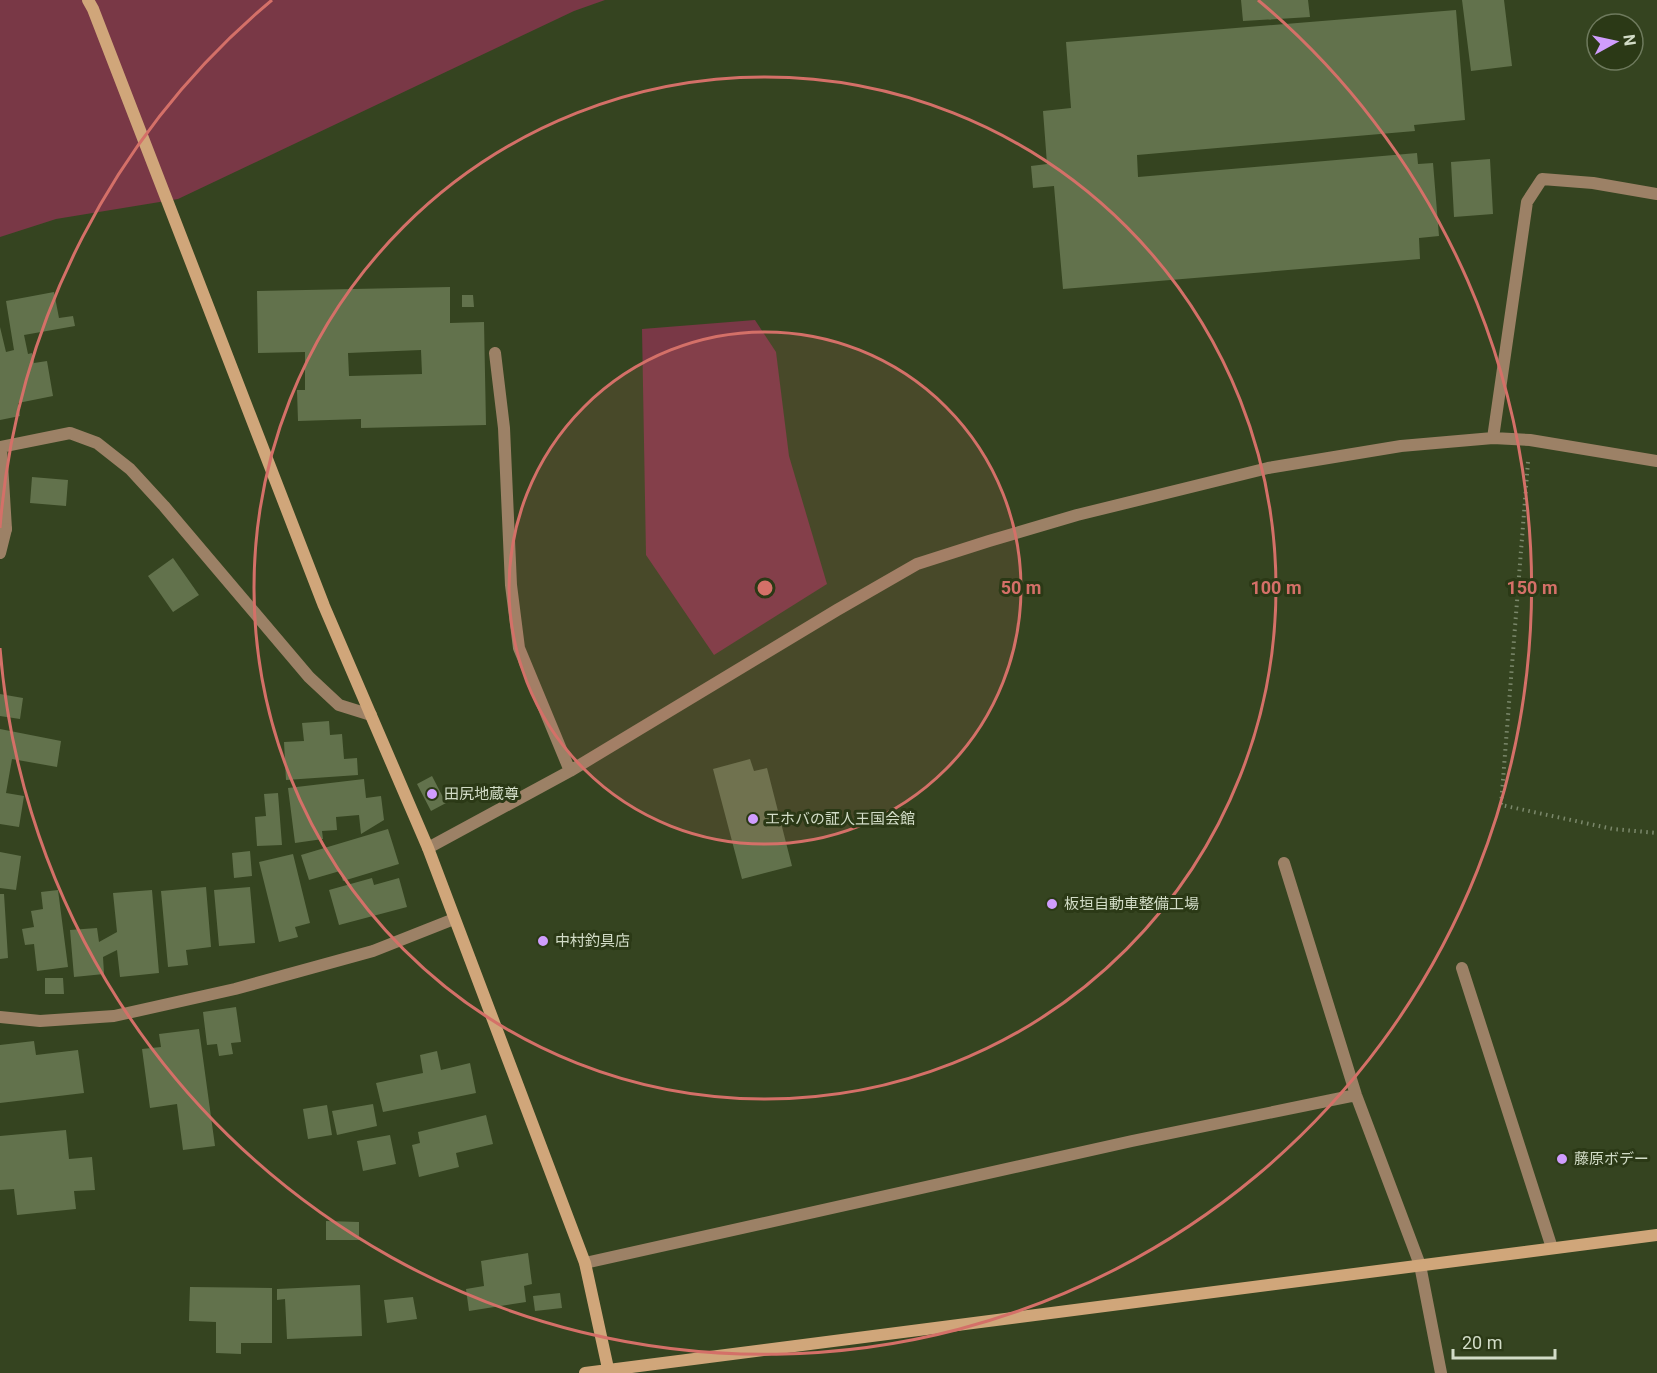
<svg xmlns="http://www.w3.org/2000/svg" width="1657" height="1373" viewBox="0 0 1657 1373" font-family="Roboto,'Noto Sans JP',sans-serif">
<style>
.green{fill:#793846}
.building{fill:#62724c;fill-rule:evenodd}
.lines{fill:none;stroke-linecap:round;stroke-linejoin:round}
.path{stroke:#7b886b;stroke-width:4;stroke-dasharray:1.5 4.5;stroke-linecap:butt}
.lane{stroke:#9c8166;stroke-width:12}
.street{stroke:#9c8166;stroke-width:12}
.secondary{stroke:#d0a67a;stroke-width:12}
.ring{fill:none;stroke:#d47068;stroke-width:3}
.poi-dot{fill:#d09dfe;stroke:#2b3916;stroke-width:2}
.labels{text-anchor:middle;stroke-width:6;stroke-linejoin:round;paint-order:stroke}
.poi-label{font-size:15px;fill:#d2dcc7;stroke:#2b3916;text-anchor:start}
.centre{fill:#d47068;stroke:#2b3916;stroke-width:3}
.ring-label{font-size:18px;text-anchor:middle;font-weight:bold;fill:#d47068;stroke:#2b3916;stroke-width:6;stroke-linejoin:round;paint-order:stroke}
</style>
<rect width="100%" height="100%" fill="#354420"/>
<!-- green -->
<path class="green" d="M 0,0 L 605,0 L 574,11 L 178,199 L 56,219 L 0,237 Z
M 755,320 L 776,352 L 789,456 L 827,584 L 714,655 L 646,555 L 642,329 Z"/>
<!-- building -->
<path class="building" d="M 1241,0 L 1308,0 L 1310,17 L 1243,21 Z
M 1462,0 L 1504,0 L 1512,66 L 1471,71 Z
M 1456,10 L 1465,120 L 1414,125 L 1415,131 L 1137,155 L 1138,177 L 1417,153 L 1418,164 L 1433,163 L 1439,236 L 1419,238 L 1420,259 L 1063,289 L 1054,186 L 1033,188 L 1031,166 L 1047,164 L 1043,111 L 1071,108 L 1066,42 Z
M 1490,159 L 1493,214 L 1454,217 L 1451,162 Z
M 450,287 L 450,323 L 484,322 L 486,425 L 361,428 L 361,419 L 298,421 L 297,390 L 305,390 L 305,352 L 258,353 L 257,291 ZM 421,350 L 422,374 L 349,376 L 348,353 Z
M 54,292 L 59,318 L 73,316 L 75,326 L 24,335 L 28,354 L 32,353 L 34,363 L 47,361 L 53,396 L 18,403 L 20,416 L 0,420 L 0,327 L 6,352 L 14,350 L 6,301 Z
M 462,295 L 473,295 L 474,307 L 462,307 Z
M 32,477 L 68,480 L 66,506 L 30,503 Z
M 173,558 L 199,595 L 173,612 L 148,576 Z
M 0,694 L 23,698 L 20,719 L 0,716 Z
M 329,721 L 330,735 L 342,734 L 344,759 L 357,758 L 358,775 L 286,780 L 284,742 L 304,741 L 302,723 Z
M 0,729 L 61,741 L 57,767 L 12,759 L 6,793 L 24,796 L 19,827 L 0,824 Z
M 750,759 L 754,771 L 767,768 L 792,866 L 742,879 L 713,769 Z
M 432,776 L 446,803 L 431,811 L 417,784 Z
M 364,779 L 366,798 L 381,796 L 384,820 L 361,834 L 359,815 L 336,817 L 337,830 L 322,831 L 323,839 L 295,843 L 288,788 Z
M 278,793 L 282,845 L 257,846 L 255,817 L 266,816 L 264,794 Z
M 388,829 L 399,864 L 343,881 L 340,871 L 309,880 L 301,855 Z
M 250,851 L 252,876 L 234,878 L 232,853 Z
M 0,852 L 21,856 L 16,890 L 0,888 Z
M 293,854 L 310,923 L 295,927 L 298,937 L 279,942 L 259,862 Z
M 372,878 L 374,885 L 399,878 L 407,907 L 339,925 L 329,890 Z
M 206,887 L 211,947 L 186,950 L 188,965 L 168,967 L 161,891 Z
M 250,887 L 255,943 L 219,946 L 214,890 Z
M 58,890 L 68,967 L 37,971 L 34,944 L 25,945 L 22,929 L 34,927 L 31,911 L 43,909 L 41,892 Z
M 152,890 L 159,973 L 120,977 L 117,950 L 103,957 L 104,974 L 74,977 L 70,930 L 97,928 L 99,942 L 117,932 L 113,893 Z
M 0,894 L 4,894 L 8,958 L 0,959 Z
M 45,978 L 63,978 L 64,994 L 45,994 Z
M 236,1007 L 241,1042 L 231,1043 L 233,1054 L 219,1056 L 217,1044 L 207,1045 L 203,1012 Z
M 199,1029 L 215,1146 L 183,1150 L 177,1104 L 150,1108 L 142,1049 L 161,1047 L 159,1034 Z
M 34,1041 L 36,1055 L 78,1050 L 84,1093 L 0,1103 L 0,1045 Z
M 437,1051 L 441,1070 L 470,1063 L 476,1093 L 383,1112 L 376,1083 L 423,1073 L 420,1055 Z
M 373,1104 L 377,1126 L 337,1135 L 332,1111 Z
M 327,1105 L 332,1135 L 308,1139 L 303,1109 Z
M 486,1115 L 493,1144 L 456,1153 L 459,1167 L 419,1177 L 412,1145 L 420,1143 L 418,1132 Z
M 66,1130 L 69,1159 L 92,1157 L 95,1190 L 74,1191 L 76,1209 L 17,1215 L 14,1189 L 0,1190 L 0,1136 Z
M 390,1135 L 396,1164 L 363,1171 L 357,1141 Z
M 326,1221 L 359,1222 L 359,1240 L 326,1240 Z
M 528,1253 L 532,1284 L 524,1286 L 526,1302 L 469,1311 L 466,1289 L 484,1286 L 481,1261 Z
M 360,1285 L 362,1336 L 287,1339 L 285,1299 L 277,1300 L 277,1289 Z
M 190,1287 L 272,1288 L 272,1343 L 241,1343 L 241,1354 L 216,1353 L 216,1322 L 189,1321 Z
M 560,1293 L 562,1308 L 535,1311 L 533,1296 Z
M 413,1297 L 417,1319 L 387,1323 L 384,1300 Z"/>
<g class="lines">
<!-- path -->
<path class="path" d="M 1528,462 L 1501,805 L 1613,829 L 1657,833"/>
<!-- lane -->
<path class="lane" d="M 0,447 L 70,433 L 97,443 L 130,469 L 164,506 L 309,677 L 339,705 L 371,715
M 1,447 L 6,529
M 1462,968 L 1552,1248"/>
<!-- street -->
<path class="street" d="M 495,353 L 504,428 L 511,585 L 519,648 L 570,771
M 1493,438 L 1527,202 L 1542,179 L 1593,183 L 1657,194
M 0,553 L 6,529
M 428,848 L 570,771 L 837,610 L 917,564 L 989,541 L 1077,515 L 1268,468 L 1401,446 L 1493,438 L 1530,440 L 1657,461
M 1284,863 L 1356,1095 L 1420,1265 L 1441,1373
M 0,1017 L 40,1021 L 114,1016 L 235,989 L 373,951 L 454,919
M 585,1263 L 1132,1141 L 1356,1095"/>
<!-- secondary -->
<path class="secondary" d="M 88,0 L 93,9 L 324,606 L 428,848 L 585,1263 L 609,1373
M 585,1373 L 1657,1235"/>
</g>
<!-- distance rings -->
<circle cx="765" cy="588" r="256" fill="#d47068" fill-opacity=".12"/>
<g class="ring">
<circle cx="765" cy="588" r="256"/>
<circle cx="765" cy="588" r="511"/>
<path d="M0 528A767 767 0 0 1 272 0M1258 0A767 767 0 1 1 0 648"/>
</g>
<!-- markers -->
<g class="poi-dot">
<circle cx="432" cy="794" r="6"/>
<circle cx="753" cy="819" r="6"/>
<circle cx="1052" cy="904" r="6"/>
<circle cx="543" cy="941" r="6"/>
<circle cx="1562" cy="1159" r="6"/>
</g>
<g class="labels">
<!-- poi labels -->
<g class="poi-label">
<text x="444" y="799">田尻地蔵尊</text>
<text x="765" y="824">エホバの証人王国会館</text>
<text x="1064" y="909">板垣自動車整備工場</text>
<text x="555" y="946">中村釣具店</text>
<text x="1574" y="1164">藤原ボデー</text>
</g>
</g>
<circle cx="765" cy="588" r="9" class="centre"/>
<g class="ring-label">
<text x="1021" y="594">50 m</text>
<text x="1276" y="594">100 m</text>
<text x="1532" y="594">150 m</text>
</g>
<!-- north arrow -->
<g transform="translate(1615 42) rotate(82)"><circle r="28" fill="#2b3916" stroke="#6e7a5d" stroke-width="1.5"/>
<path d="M0-4.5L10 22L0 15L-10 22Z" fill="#d09dfe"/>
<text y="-9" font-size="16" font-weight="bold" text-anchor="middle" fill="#d2dcc7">N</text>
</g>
<!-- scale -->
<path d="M1453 1349v9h102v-9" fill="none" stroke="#d2dcc7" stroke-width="3"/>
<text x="1462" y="1349" font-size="18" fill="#d2dcc7" stroke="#2b3916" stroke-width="4.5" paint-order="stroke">20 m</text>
</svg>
